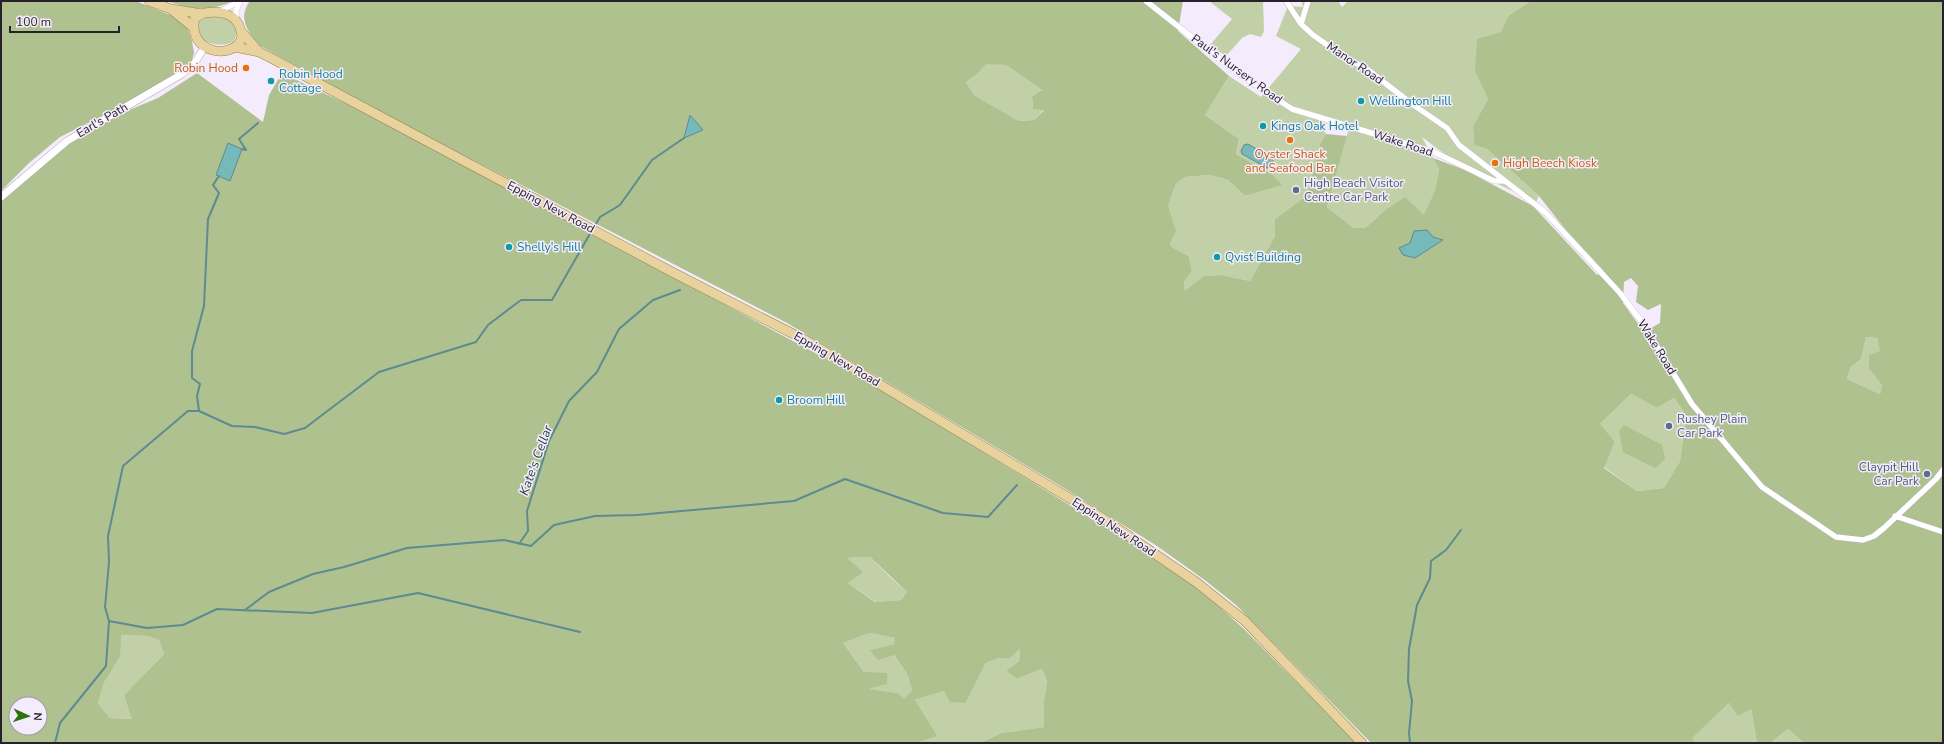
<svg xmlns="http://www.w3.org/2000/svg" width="1944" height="744" viewBox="0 0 1944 744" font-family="'Nunito Sans',sans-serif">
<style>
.green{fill:#c2d0a7}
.forest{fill:#b0c190;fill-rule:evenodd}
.water{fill:#75b9bb;stroke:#5d8b90}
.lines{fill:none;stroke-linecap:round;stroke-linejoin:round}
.stream{stroke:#5d8b90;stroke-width:2}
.minor-casing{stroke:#b3a6bf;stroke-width:6}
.tertiary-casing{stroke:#b3a6bf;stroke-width:8}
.primary-casing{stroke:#9a824c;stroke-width:10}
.minor{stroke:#fff;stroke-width:5.5}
.tertiary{stroke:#fff;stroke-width:7}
.primary{stroke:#e8d39e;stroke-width:9}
.food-dot{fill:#e8710a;stroke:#f4ecfc;stroke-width:1.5}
.culture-dot{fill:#0f9aa8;stroke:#f4ecfc;stroke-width:1.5}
.service-dot{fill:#5c6f8a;stroke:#f4ecfc;stroke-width:1.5}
.labels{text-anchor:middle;stroke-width:3;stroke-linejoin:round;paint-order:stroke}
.street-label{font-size:12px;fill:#26212b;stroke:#f4ecfc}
.food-label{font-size:12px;fill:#c56008;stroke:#f4ecfc;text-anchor:end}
.culture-label{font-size:12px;fill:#0d838f;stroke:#f4ecfc;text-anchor:start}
.service-label{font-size:12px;fill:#4e5e75;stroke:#f4ecfc;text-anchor:start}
.water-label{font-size:13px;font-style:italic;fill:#1c3e3f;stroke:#f4ecfc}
</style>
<rect width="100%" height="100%" fill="#f4ecfc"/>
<!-- green -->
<path class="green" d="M 1209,1 L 1263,1 L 1264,31 L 1261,37 L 1250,34 L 1242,38 L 1226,56 L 1210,45 L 1232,19 Z
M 1302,1 L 1338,1 L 1342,7 L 1348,1 L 1531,1 L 1509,15 L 1502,32 L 1475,72 L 1488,99 L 1473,126 L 1474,145 L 1487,149 L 1539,196 L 1536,202 L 1462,167 L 1422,137 L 1439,169 L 1435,190 L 1424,216 L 1383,212 L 1365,228 L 1354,228 L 1327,207 L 1349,128 L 1319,122 L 1326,134 L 1320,144 L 1307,195 L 1275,219 L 1275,236 L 1250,281 L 1222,275 L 1205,276 L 1185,292 L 1184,282 L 1192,271 L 1189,256 L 1172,247 L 1170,243 L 1168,206 L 1176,184 L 1185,177 L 1210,175 L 1228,180 L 1245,196 L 1281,185 L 1272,174 L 1236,154 L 1239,139 L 1205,115 L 1229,76 L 1261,97 L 1301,49 L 1276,36 L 1288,6 L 1303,7 Z
M 219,16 L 233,22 C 234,26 237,31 236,35 C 235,49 210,45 202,40 L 196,22 L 202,18 Z
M 986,63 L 1006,65 L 1042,90 L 1032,96 L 1033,108 L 1044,109 L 1034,120 L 1019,121 L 974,95 L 966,82 L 977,74 Z
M 1866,337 L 1877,338 C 1882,355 1885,376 1880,394 L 1847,379 L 1851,367 L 1861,359 Z
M 1631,394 L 1657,408 L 1674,398 L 1686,415 L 1680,461 L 1664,488 L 1637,491 L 1604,467 L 1615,442 L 1599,425 Z
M 870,557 L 890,577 L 907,592 L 901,600 L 876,602 L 848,583 L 846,558 Z
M 870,633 L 896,638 L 894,644 L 871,650 L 893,654 L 907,674 L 912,690 L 904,700 L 898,693 L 866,689 L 864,672 L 843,643 Z
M 120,635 L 147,636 L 159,640 L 164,654 L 124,695 L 133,719 L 110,718 L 98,703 L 104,683 L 120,657 Z
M 1020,649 L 1019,661 L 1006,671 L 1017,679 L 1042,669 L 1047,681 L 1044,700 L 1045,727 L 1001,733 L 980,743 L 916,743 L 915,700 L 944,691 L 966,703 L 986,663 L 1000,658 L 1010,658 Z
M 1729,703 L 1751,709 L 1757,743 L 1695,743 L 1691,738 Z
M 1788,729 L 1804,743 L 1770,743 Z"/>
<!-- forest -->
<path class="forest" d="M 1,1 L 136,1 L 180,19 L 187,27 L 192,41 L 194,53 L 191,63 L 156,89 L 60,137 L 29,163 L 1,191 Z
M 167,1 L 233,1 C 208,12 193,10 167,1 Z
M 250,1 L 1183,1 L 1178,31 L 1229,76 L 1205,115 L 1239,139 L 1236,154 L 1272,174 L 1282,185 L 1245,196 L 1228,180 L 1210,175 L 1185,177 L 1176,184 L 1168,206 L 1176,231 L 1170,243 L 1172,247 L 1189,256 L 1192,271 L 1184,282 L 1185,291 L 1204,276 L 1222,275 L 1250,281 L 1275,236 L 1275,219 L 1307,195 L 1320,144 L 1326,134 L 1347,136 L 1327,207 L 1354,228 L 1365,228 L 1383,212 L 1405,197 L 1424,215 L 1435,190 L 1439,169 L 1433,158 L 1465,170 L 1533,206 L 1597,275 L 1604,271 L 1565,229 L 1539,196 L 1487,149 L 1474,145 L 1473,126 L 1488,99 L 1475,72 L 1477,39 L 1501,32 L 1509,15 L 1531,1 L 1943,1 L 1943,743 L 1804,743 L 1788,729 L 1770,743 L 1757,743 L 1751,709 L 1738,716 L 1729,703 L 1692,738 L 1695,743 L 1371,743 L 1236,605 L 1206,581 L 1157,546 L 1059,485 L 787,323 L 400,122 L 260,46 C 248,32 237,18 250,1 ZM 986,64 L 1006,65 L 1042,90 L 1032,96 L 1033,109 L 1044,110 L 1034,120 L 1019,121 L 974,95 L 966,82 L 977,74 ZM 1631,278 L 1638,286 L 1636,302 L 1648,310 L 1661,304 L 1660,323 L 1644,332 L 1623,303 L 1624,282 ZM 1866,337 L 1877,338 L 1880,351 L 1869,355 L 1869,368 L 1882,385 L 1880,394 L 1847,379 L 1851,367 L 1861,359 ZM 1631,394 L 1657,408 L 1674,398 L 1686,415 L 1680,461 L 1664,488 L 1637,491 L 1604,468 L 1615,442 L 1600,424 Z
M 197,73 L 263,122 L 269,95 L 282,73 L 374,117 L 866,380 L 1146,552 L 1196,586 L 1243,628 L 1355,741 L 1354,743 L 980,743 L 1001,733 L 1044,727 L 1044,700 L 1047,681 L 1042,669 L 1017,679 L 1006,671 L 1019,661 L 1020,649 L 1010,658 L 1000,658 L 986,663 L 966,703 L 950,702 L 944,691 L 915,700 L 937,736 L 916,743 L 1,743 L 1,198 L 65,143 L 122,113 L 158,98 ZM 870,557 L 907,592 L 901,600 L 875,602 L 848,583 L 863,572 L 847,558 ZM 870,633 L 895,638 L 894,644 L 870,650 L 878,660 L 894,655 L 907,674 L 912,690 L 904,699 L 898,693 L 868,689 L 887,684 L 887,673 L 864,672 L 843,643 ZM 121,635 L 147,636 L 159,640 L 164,654 L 124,695 L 132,719 L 110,718 L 98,703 L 104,683 L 120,657 ZM 16,704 L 40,704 L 40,728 L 16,728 Z
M 1624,425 L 1662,445 L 1665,459 L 1655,468 L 1623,452 L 1619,431 Z"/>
<!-- water -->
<path class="water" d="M 690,115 L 703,130 L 684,138 Z
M 228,143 L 242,149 L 230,181 L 216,175 Z
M 1248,144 L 1272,158 L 1273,161 L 1270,167 L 1267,168 L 1242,154 L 1241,151 L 1244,145 Z
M 1427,230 L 1433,237 L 1443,240 L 1415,258 L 1403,255 L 1399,248 L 1410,243 L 1414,231 Z"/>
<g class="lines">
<!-- stream -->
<path class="stream" d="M 242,149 L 246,150 L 239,139 L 258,123
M 594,227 L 600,217 L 620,205 L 652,160 L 684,138
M 199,411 L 197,396 L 200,384 L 192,378 L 192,351 L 204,306 L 208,219 L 219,193 L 213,185 L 219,176
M 519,544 L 528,531 L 527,511 L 549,441 L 569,401 L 597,372 L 619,329 L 653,300 L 680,290
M 245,610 L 269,592 L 313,574 L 344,567 L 407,548 L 504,540 L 531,546 L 554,525 L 595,516 L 637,515 L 794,501 L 845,479 L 943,513 L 988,517 L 1017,485
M 109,621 L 105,607 L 109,562 L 108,536 L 123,466 L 188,411 L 199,411 L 232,426 L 255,427 L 284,434 L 305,428 L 379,372 L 476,342 L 488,325 L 521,300 L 552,300 L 591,232
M 55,743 L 60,723 L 106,666 L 109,621 L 147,628 L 183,625 L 217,609 L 312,613 L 418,593 L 580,632
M 1410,743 L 1409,733 L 1412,701 L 1408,681 L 1409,649 L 1417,605 L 1430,578 L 1431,561 L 1446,550 L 1461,530"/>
<!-- minor casing -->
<g class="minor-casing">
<path id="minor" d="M 1146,1 L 1235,71 L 1292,109 L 1434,152 L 1494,181 L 1504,181
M 1286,1 L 1301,24 L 1313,35 L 1350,61 L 1363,66 L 1412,104 L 1447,128 L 1459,145 L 1545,212 L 1620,293 L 1642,322 L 1692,404 L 1762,487 L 1836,537 L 1863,540 L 1874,536 L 1884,528 L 1936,479 L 1943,470
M 219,12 L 240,1
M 236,20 L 236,11 L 240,1
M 1301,24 L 1308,1
M 1895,516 L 1943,532"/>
</g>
<!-- tertiary casing -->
<g class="tertiary-casing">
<path id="tertiary" d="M 1,197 L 67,141 L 182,74 L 194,64 L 204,48"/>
</g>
<!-- primary casing -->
<g class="primary-casing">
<path id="primary" d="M 149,1 L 171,9 L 202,14
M 172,10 L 193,27
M 214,12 C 231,13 240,19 242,37 C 234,62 186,53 195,18 L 204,13 Z
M 241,31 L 259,52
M 235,47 L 259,52 L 271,58 L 674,273 L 809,342 L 1101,517 L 1196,582 L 1245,621 L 1362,743"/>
</g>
<!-- minor -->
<use href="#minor" class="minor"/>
<!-- tertiary -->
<use href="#tertiary" class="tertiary"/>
<!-- primary -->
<use href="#primary" class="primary"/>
</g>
<!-- markers -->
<g class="food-dot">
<circle cx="246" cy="68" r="4"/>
<circle cx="1290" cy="140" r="4"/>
<circle cx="1495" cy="163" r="4"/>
</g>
<g class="culture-dot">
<circle cx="271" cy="81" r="4"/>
<circle cx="1361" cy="101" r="4"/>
<circle cx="1263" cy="126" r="4"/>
<circle cx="509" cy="247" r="4"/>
<circle cx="1217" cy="257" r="4"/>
<circle cx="779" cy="400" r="4"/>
</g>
<g class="service-dot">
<circle cx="1296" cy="190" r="4"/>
<circle cx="1669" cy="426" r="4"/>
<circle cx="1927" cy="474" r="4"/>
</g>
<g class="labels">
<!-- street labels -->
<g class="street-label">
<text transform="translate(1355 63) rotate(34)" y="4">Manor Road</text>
<text transform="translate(1237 69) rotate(36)" y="4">Paul's Nursery Road</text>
<text transform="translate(102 120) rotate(-30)" y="4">Earl's Path</text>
<text transform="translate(1403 143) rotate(18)" y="4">Wake Road</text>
<text transform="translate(551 207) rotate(28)" y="4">Epping New Road</text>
<text transform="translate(1657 347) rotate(58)" y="4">Wake Road</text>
<text transform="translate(837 359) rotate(30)" y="4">Epping New Road</text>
<text transform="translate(1114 527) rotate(33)" y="4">Epping New Road</text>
</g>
<!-- food labels -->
<g class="food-label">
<text x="238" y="72">Robin Hood</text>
<text x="1290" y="158" text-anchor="middle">Oyster Shack<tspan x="1290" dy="14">and Seafood Bar</tspan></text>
<text x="1503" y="167" text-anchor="start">High Beech Kiosk</text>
</g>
<!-- culture labels -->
<g class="culture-label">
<text x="279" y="78">Robin Hood<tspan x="279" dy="14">Cottage</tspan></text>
<text x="1369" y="105">Wellington Hill</text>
<text x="1271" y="130">Kings Oak Hotel</text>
<text x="517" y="251">Shelly's Hill</text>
<text x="1225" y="261">Qvist Building</text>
<text x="787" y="404">Broom Hill</text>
</g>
<!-- service labels -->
<g class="service-label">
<text x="1304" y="187">High Beach Visitor<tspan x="1304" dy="14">Centre Car Park</tspan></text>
<text x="1677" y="423">Rushey Plain<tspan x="1677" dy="14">Car Park</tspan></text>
<text x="1919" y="471" text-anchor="end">Claypit Hill<tspan x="1919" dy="14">Car Park</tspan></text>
</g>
<!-- water labels -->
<g class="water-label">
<text transform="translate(535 460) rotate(-70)" y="5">Kate's Cellar</text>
</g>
</g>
<!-- border -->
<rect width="1944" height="744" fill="none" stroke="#26212b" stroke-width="4"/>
<!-- north arrow -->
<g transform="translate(28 716) rotate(93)"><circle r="19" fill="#f4ecfc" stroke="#a29ba8"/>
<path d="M0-3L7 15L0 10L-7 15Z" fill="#2d710e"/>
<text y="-6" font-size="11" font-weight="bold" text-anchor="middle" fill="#26212b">N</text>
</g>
<!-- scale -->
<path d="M10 26v6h109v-6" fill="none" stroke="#26212b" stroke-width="2"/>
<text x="16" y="26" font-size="12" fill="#26212b" stroke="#f4ecfc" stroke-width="3" paint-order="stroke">100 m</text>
</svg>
